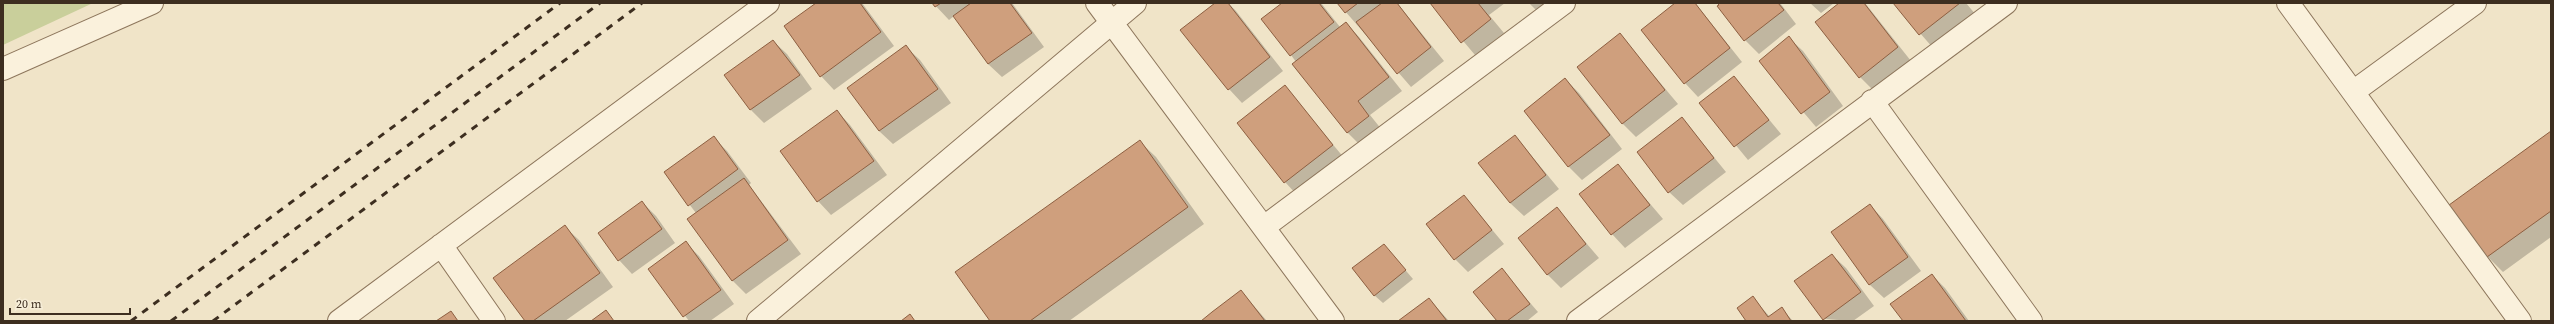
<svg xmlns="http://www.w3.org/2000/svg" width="2554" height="324" viewBox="0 0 2554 324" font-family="'Source Serif 4',serif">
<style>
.green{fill:#c9cf9b}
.shadow{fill:#0003}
.building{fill:#cf9f7d;stroke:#8d5f41}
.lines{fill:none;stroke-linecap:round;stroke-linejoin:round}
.minor-casing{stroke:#8d765c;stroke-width:24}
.tertiary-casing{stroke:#8d765c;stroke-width:24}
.minor{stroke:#faf1dc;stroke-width:22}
.tertiary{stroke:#faf1dc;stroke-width:22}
.rail{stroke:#3d2e20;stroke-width:3;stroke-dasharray:7 7;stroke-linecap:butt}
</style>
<rect width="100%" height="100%" fill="#f0e4c8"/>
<!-- green -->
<path class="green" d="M 3,3 L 93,3 L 3,45 Z"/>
<!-- shadow -->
<path class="shadow" d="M 817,3 L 862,3 L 894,46 L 834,90 L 821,76 Z
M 933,3 L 1012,3 L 1044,47 L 1002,77 L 988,64 L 954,16 L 949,20 Z
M 1216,3 L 1228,3 L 1236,11 L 1283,71 L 1242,103 L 1229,89 Z
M 1284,3 L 1321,3 L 1340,27 L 1346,23 L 1359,37 L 1402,91 L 1370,115 L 1382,130 L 1361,146 L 1347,132 L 1291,55 Z
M 1338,3 L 1397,3 L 1444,61 L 1411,87 Z
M 1431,3 L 1505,3 L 1489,15 L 1504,33 L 1475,55 Z
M 1529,3 L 1555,3 L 1540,14 Z
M 1677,3 L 1695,3 L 1742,62 L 1698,97 L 1685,83 Z
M 1717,3 L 1780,3 L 1796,24 L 1759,54 L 1745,40 Z
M 1810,3 L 1834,3 L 1821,13 Z
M 1841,3 L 1865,3 L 1911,61 L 1873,90 L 1860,77 Z
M 1894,3 L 1966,3 L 1976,15 L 1933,48 Z
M 1620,35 L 1678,104 L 1636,137 L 1622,123 Z
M 1789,38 L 1803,51 L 1843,106 L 1816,127 L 1760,61 Z
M 773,41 L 787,54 L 812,89 L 764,123 L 751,110 Z
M 906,47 L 920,60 L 951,103 L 893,144 L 879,131 L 849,88 Z
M 1734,77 L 1781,134 L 1748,160 L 1701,103 Z
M 1565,79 L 1579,93 L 1622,149 L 1582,180 L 1569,167 L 1525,111 Z
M 1285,87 L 1345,159 L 1298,196 L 1285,182 Z
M 837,111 L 850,125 L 887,175 L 831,215 L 818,201 Z
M 1682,118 L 1726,172 L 1683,205 L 1669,192 Z
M 2551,132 L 2551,237 L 2503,272 L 2488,257 L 2450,205 Z
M 1515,136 L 1559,189 L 1524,216 L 1510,203 Z
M 714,138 L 727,151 L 751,183 L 749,185 L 801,254 L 746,294 L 732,280 L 696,213 L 665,173 Z
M 1139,141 L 1156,157 L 1204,224 L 1069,321 L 991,321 Z
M 1618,166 L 1663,219 L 1625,248 L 1612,234 Z
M 1464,196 L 1504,244 L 1468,272 L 1455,259 Z
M 642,202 L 656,216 L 675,243 L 632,274 L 619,260 Z
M 1870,205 L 1883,219 L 1921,271 L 1884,298 L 1870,285 L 1832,232 Z
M 1557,209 L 1599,258 L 1561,288 L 1547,274 Z
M 565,227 L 579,240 L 613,287 L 565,321 L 526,321 Z
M 686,243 L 699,256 L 734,304 L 710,321 L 689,321 L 650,269 Z
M 1384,245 L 1413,279 L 1383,303 L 1374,295 Z
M 1832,255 L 1846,268 L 1874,306 L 1853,321 L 1824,319 Z
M 1502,270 L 1538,312 L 1527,321 L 1498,321 Z
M 1932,275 L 1945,288 L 1969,321 L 1904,321 Z
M 1241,291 L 1267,321 L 1202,321 Z
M 1753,298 L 1770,317 L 1782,309 L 1793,321 L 1747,321 Z
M 1429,299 L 1449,321 L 1400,321 Z"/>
<!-- building -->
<path class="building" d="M 816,3 L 860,3 L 881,32 L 820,77 L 784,26 Z
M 932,3 L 941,3 L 935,7 Z
M 971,3 L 1010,3 L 1032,33 L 988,64 L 953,16 Z
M 1215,3 L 1228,3 L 1270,57 L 1228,90 L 1180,30 Z
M 1282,3 L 1319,3 L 1334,22 L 1290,56 L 1261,19 Z
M 1337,3 L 1358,3 L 1345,13 Z
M 1382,3 L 1397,3 L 1431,47 L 1397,74 L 1356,22 Z
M 1430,3 L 1478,3 L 1491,19 L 1461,43 Z
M 1675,3 L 1695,3 L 1730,48 L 1684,84 L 1641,30 Z
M 1717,3 L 1778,3 L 1784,10 L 1744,41 L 1717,6 L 1719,5 Z
M 1839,3 L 1864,3 L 1898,47 L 1859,78 L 1815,22 Z
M 1893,3 L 1960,3 L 1919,35 Z
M 1346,22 L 1389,77 L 1358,101 L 1369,116 L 1347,133 L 1292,64 Z
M 1620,33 L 1665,90 L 1622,124 L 1577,67 Z
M 1789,36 L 1830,92 L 1801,114 L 1759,61 Z
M 773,40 L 800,75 L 750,110 L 724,75 Z
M 906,45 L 938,89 L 879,131 L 847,88 Z
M 1734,76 L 1769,120 L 1734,147 L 1699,103 Z
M 1565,78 L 1610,135 L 1568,167 L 1524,111 Z
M 1285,85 L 1333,145 L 1284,183 L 1237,123 Z
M 837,110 L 874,161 L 817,202 L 780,151 Z
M 1682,117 L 1714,158 L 1668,193 L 1637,152 Z
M 2551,131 L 2551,211 L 2487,257 L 2449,205 Z
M 1515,135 L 1546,175 L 1510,203 L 1478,163 Z
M 714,136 L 738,169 L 688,206 L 664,172 Z
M 1140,140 L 1188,207 L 1030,321 L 990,321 L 955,272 Z
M 1618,164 L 1650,205 L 1611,235 L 1579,194 Z
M 744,178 L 788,240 L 732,281 L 687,219 Z
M 1464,195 L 1492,230 L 1454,260 L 1426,224 Z
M 642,201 L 662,229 L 618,261 L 598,233 Z
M 1870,204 L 1908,257 L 1869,285 L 1831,232 Z
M 1557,207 L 1586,244 L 1547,275 L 1518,238 Z
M 565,225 L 600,273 L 533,321 L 525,321 L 493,278 Z
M 686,241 L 721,290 L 683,317 L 648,269 Z
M 1384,244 L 1406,270 L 1374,296 L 1352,268 Z
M 1832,254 L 1861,292 L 1823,320 L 1794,281 Z
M 1502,268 L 1530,304 L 1507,321 L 1497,321 L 1473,292 Z
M 1932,274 L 1966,321 L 1903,321 L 1890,304 Z
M 1241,290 L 1265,321 L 1201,321 L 1212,312 Z
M 1753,296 L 1768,317 L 1782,307 L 1791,321 L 1746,321 L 1737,308 Z
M 1429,298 L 1447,321 L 1398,321 Z
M 606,310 L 614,321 L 591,321 Z
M 451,311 L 458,321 L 436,321 Z
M 910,314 L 915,321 L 901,321 Z"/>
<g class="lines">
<!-- minor casing -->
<g class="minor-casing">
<path id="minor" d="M 2288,3 L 2520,321
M 2353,92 L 2475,3
M 1872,101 L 2031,321
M 1264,227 L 1564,3
M 441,245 L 494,321
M 339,321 L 768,3
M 1578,321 L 2006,3"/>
</g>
<!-- tertiary casing -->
<g class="tertiary-casing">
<path id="tertiary" d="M 1097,3 L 1333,321
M 3,69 L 152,3
M 758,321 L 1135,3"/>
</g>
<!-- minor -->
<use href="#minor" class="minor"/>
<!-- tertiary -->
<use href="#tertiary" class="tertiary"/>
<!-- rail -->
<path class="rail" d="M 131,321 L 560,3
M 171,321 L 600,3
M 213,321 L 642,3"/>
</g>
<!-- border -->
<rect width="2554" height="324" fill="none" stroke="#3d2e20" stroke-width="8"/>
<!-- scale -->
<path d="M10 308v6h120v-6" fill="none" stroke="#3d2e20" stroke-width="2"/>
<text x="16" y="308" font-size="12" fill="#3d2e20" stroke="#f7eed8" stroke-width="3" paint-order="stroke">20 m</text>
</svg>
